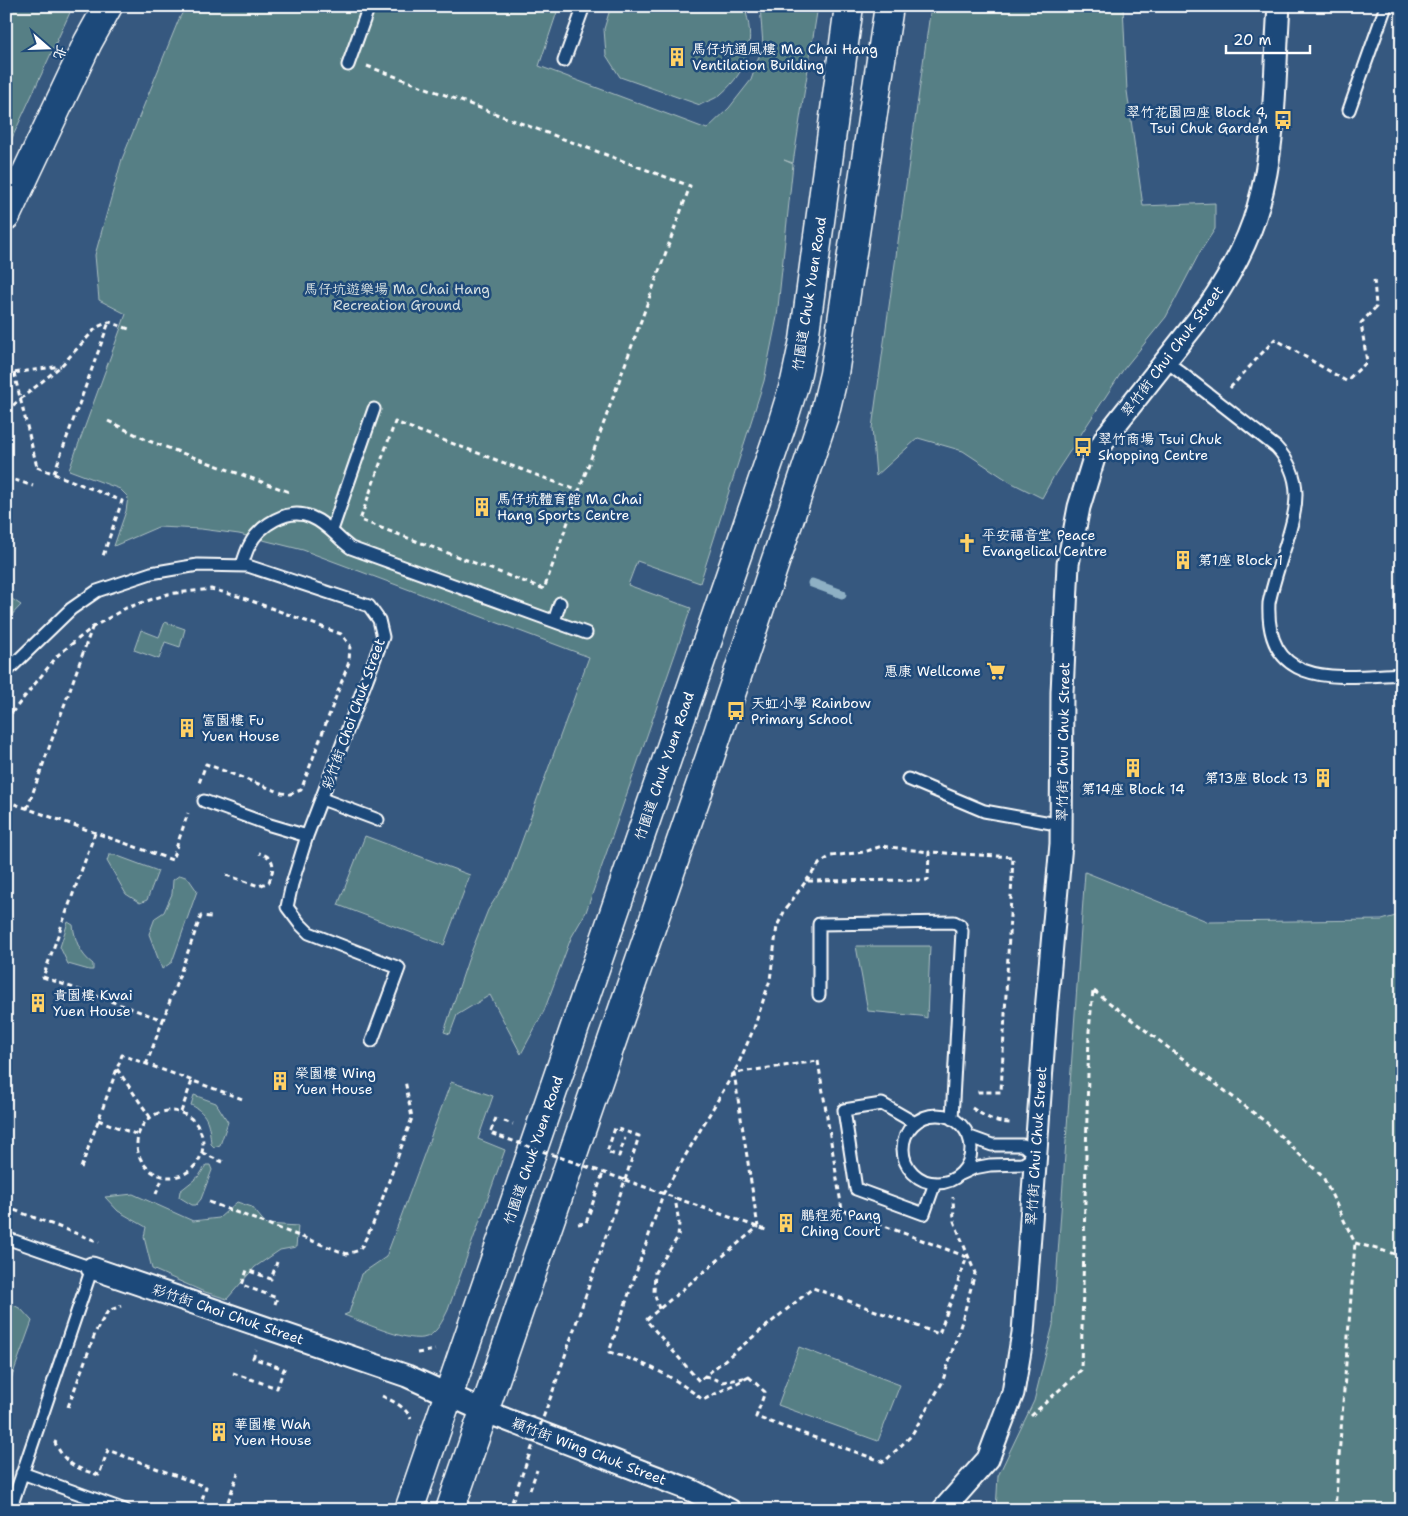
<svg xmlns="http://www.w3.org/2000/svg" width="1408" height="1516" viewBox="0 0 1408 1516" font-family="'Shantell Sans','LXGW WenKai TC',sans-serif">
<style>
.green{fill:#577f85;stroke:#abbfc2}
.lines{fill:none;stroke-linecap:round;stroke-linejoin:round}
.stream{stroke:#8eb0c4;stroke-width:9}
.service-casing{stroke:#fff;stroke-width:15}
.minor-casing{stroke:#fff;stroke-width:25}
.secondary-casing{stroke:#fff;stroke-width:31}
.path{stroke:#fff;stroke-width:3;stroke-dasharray:5 4;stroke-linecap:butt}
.service{stroke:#1f4a7a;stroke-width:11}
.minor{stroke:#1f4a7a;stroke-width:21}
.secondary{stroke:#1f4a7a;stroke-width:28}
.path-bridge{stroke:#fff;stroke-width:3;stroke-dasharray:5 4;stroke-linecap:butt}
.labels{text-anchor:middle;stroke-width:5;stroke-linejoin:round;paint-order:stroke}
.poi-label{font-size:14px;fill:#fff;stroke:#1f4a7a;text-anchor:start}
.park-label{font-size:14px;fill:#d5dfe0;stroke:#1f4a7a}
.street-label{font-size:14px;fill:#fff;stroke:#1f4a7a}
</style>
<rect width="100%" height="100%" fill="#36587f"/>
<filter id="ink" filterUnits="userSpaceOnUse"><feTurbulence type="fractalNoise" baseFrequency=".02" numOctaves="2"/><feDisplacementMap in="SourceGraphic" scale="10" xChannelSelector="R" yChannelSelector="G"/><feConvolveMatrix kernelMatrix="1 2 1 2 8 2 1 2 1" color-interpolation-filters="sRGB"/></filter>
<g filter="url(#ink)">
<!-- green -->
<path class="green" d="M 6,6 L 73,6 L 6,151 Z
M 186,6 L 559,6 L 539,66 L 707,129 L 729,108 L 751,80 L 763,45 L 760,6 L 818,6 L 793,163 L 784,160 L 793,164 L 777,317 L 764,381 L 700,583 L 637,561 L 628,585 L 691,608 L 586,912 L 571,938 L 544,1011 L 521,1054 L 490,995 L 457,1015 L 450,1034 L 444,1032 L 468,960 L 488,910 L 508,879 L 589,657 L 303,550 L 239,534 L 201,529 L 158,527 L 114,546 L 126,511 L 128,497 L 120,489 L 69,470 L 126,314 L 99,300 L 95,255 L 122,159 L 179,19 Z
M 611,6 L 744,6 C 756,40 749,70 721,94 C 716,99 707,101 700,105 L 620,77 L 606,55 L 604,29 Z
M 931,6 L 1123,6 L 1127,91 L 1143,206 L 1215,203 L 1215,229 L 1200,252 L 1166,317 L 1123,370 L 1055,474 L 1042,498 L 1010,482 L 963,451 L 918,438 L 876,476 L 872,428 Z
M 6,595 L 21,605 L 6,621 Z
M 165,622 L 185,629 L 180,647 L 165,642 L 159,659 L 134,650 L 141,630 L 159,637 Z
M 365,836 L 470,875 L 444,945 L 338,905 Z
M 109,855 L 115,855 L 158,871 L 147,900 L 140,903 L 126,894 L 107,861 Z
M 1085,872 L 1209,922 L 1382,920 L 1402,914 L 1402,1510 L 996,1510 L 998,1476 L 1034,1401 L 1053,1325 Z
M 180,875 L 188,878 L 197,891 L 172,962 L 162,969 L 149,934 L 155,918 L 164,912 L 172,894 L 173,880 Z
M 68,922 L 73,925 C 75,941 80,954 93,964 L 93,970 L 89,970 L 68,964 L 60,947 Z
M 856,946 L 930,946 L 927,1018 L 920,1016 L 868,1011 Z
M 451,1082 L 493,1096 L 478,1139 L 505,1150 L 448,1310 C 443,1320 436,1336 423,1338 C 404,1341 362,1322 344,1315 L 349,1313 L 361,1274 L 386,1257 Z
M 194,1095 L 216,1103 L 228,1122 L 220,1145 L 214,1147 L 211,1144 C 209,1125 209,1114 191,1105 Z
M 206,1165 L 210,1165 L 212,1170 L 201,1199 L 196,1205 L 192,1205 L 179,1197 L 180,1191 L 199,1176 Z
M 133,1194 L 193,1221 L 219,1218 L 237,1202 L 252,1207 L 266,1224 L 298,1226 L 296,1247 L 280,1250 L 255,1267 L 227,1299 L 202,1291 L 152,1269 L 144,1237 L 146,1227 L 118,1211 L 105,1197 Z
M 6,1301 L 21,1309 L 32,1321 L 6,1393 Z
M 799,1347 L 900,1385 L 878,1441 L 778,1405 Z"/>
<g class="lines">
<!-- stream -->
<path class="stream" d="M 812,583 L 842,594"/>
<!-- service casing -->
<g class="service-casing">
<path id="service" d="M 564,61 L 584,6
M 348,65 L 369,6
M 1349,110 L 1386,6
M 1166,361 L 1276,447 C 1305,478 1297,507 1286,544 C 1280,563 1273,583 1269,603 C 1265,691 1341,677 1402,674
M 332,530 L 374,409
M 242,565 C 244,559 246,552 249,546 C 259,525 288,507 311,517 C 328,524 337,538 351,548 L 586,633
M 554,621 L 560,603
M 6,672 L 71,609 L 97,591 L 151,573 L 198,565 L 248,566 L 369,606 L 379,620 L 383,637 L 307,836 L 292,884 L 287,907 L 299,923 L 309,933 L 399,968 L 372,1041
M 908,779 L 984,811 L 1062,825
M 322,799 L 378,820
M 204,801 L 270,825 L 307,836
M 819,995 L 819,924 L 954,922 L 960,925 L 962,931 L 952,1119
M903 1149a34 34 0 1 1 68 0a34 34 0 1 1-68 0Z
M 915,1123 L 882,1104 L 844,1110 L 856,1189 L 924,1214 L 935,1183
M 961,1174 L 974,1168 L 990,1165 L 1023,1164 L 1036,1156 L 1023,1145 L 992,1145 L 970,1137
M 6,1238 L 92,1268 L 10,1510
M 22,1473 L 125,1510"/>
</g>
<!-- minor casing -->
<g class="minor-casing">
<path id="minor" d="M 92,1268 L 407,1376 L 484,1411 L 693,1491 L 730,1510
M 943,1510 L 988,1459 L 1013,1393 L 1023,1333 L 1046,1011 L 1061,844 L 1062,692 L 1068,564 L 1079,507 L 1094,458 L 1108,434 L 1209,306 C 1230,275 1248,243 1258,207 C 1277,142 1274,73 1279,6"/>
</g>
<!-- secondary casing -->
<g class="secondary-casing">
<path id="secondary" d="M 6,216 L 88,42 L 108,6
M 409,1510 L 782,424 L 795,382 L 804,340 L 849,6
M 450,1510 L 710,757 L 824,416 L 834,374 L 889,6"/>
</g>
<!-- path -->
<path class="path" d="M 367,66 L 690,186 L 579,491 L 395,422 L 360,520 L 544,589 L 579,491
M 6,374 L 61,366
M 1230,388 L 1275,339 L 1346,381 L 1367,362 L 1361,323 L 1376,307 L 1374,278
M 6,411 L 61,366 L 97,327 L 109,322 L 129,329
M 108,421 L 149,441 L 292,493
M 37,467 L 122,501 L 103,556
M 54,473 L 109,322
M 6,477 L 33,486
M 6,720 L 58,655 L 93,627 L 126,608 L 168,594 L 211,589 L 241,597 L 341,634 L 350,645 L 349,662 L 301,790 L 290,794 L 282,793 L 206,764 L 199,783
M 6,801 L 172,860 L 188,813
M 27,809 L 92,628
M 95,833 L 43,977 L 163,1020 L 201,916 L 211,917
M 226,875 L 259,886 L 269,882 C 274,868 277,858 259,853
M 806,881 L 820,863 L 831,856 L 864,852 L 882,846 L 929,852
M 1094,991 L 1267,1123 L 1323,1177 L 1355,1243 L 1402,1256
M 818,1061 L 842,1210 L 967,1257 L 939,1334 L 813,1288 L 699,1381 L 646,1320 L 758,1227 L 734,1073 Z
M 146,1065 L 163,1020
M 117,1069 L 150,1117
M 972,1108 C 985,1117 994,1122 1010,1123
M137 1144a33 33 0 1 1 66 0a33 33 0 1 1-66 0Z
M 181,1112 L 192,1081
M 98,1120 L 138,1135
M 504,1121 L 513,1124
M 202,1153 L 223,1162
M 81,1168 L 122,1055 L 245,1100
M 625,1180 L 639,1136 L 615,1128 L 607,1152 L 619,1156 L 625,1138
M 156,1194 L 163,1177
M 209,1202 L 347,1254 L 360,1250 L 373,1224 L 412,1118 L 405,1080
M 6,1207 L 99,1242
M 578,1224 L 586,1223 L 603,1173
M 275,1304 L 277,1298 L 242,1285 L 247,1270 L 271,1279 L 277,1262
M 659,1309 L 654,1292 L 655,1272 L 678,1237 L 679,1223 L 675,1198
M 417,1353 L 435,1350
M 233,1373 L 277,1388 L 284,1369 L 253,1358 L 256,1350
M 705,1376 L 723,1382 L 749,1377 L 765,1392 L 756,1417 L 884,1462 L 911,1436 L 942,1383 L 962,1321 L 975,1273 L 954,1221 L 953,1197
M 749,1377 L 703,1400 C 673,1376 646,1363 609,1352 L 663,1194 L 737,1067 L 754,1028 L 770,980 L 777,926 L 785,910 L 806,881 L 928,880 L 929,852 L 1013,857 L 1001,1092 L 974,1092
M 382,1396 C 393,1401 406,1407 411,1419
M 68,1407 L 96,1331 L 108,1311 L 121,1306
M 1031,1416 L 1081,1370 L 1089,1031 L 1093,991
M 56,1441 L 55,1443 C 67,1466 76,1468 99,1475 L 108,1450 L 206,1487 L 200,1507 L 206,1510
M 530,1490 L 537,1470
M 225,1510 L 238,1473
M 1335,1510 L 1355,1243"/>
<!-- service -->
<use href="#service" class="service"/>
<!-- minor -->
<use href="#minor" class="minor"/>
<!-- secondary -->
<use href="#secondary" class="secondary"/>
<!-- path-bridge -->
<path class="path-bridge" d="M 14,373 L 37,467
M 496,1118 L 490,1133 L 625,1180 L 554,1388 L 509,1510
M 625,1180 L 766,1230"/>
</g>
</g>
<!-- icons -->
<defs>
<g id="building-bare" transform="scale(1.5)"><path d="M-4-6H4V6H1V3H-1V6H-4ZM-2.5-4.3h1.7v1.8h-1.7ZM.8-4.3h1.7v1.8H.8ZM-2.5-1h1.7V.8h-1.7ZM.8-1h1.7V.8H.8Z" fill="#ffd166" stroke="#1f4a7a" stroke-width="2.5" paint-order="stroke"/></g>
<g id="bus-bare" transform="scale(1.5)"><path d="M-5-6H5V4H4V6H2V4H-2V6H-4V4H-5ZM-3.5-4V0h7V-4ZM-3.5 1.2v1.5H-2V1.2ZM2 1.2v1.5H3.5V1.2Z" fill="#ffd166" stroke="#1f4a7a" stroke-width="2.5" paint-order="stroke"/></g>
<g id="church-bare" transform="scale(1.5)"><path d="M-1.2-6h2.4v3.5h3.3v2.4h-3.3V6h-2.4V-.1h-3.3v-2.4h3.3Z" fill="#ffd166" stroke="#1f4a7a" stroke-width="2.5" paint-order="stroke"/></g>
<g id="supermarket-bare" transform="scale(1.5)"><path d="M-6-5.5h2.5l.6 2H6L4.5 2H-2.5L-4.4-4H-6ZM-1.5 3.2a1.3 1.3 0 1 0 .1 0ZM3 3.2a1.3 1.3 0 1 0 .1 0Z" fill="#ffd166" stroke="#1f4a7a" stroke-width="2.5" paint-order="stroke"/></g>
</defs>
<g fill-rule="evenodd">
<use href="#building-bare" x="677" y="57"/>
<use href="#bus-bare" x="1283" y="120"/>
<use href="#bus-bare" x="1083" y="447"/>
<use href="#building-bare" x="482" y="507"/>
<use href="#church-bare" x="967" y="543"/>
<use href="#building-bare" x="1183" y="560"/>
<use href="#supermarket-bare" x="996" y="671"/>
<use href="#bus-bare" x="736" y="711"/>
<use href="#building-bare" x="187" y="728"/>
<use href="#building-bare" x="1133" y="768"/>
<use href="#building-bare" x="1323" y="778"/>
<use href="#building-bare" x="38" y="1003"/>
<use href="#building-bare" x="280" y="1081"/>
<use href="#building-bare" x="786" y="1223"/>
<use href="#building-bare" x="219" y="1432"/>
</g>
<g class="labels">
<!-- poi labels -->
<g class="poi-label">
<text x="692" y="54">馬仔坑通風樓 Ma Chai Hang<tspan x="692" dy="16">Ventilation Building</tspan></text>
<text x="1268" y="117" text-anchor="end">翠竹花園四座 Block 4,<tspan x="1268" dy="16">Tsui Chuk Garden</tspan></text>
<text x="1098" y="444">翠竹商場 Tsui Chuk<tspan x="1098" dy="16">Shopping Centre</tspan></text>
<text x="497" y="504">馬仔坑體育館 Ma Chai<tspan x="497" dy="16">Hang Sports Centre</tspan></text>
<text x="982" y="540">平安福音堂 Peace<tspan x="982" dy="16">Evangelical Centre</tspan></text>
<text x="1198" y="565">第1座 Block 1</text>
<text x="981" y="676" text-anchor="end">惠康 Wellcome</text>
<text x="751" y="708">天虹小學 Rainbow<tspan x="751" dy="16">Primary School</tspan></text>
<text x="202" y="725">富園樓 Fu<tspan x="202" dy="16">Yuen House</tspan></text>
<text x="1308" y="783" text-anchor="end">第13座 Block 13</text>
<text x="1133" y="794" text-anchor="middle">第14座 Block 14</text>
<text x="53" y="1000">貴園樓 Kwai<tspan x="53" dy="16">Yuen House</tspan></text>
<text x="295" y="1078">榮園樓 Wing<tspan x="295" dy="16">Yuen House</tspan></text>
<text x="801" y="1220">鵬程苑 Pang<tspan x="801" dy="16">Ching Court</tspan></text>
<text x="234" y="1429">華園樓 Wah<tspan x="234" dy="16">Yuen House</tspan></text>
</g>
<!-- park labels -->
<g class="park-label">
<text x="397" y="294">馬仔坑遊樂場 Ma Chai Hang<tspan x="397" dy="16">Recreation Ground</tspan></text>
</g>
<!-- street labels -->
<g class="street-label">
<text transform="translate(809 294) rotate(-81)" y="5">竹園道 Chuk Yuen Road</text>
<text transform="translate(1172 351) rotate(-53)" y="5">翠竹街 Chui Chuk Street</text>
<text transform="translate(353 714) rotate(-70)" y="5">彩竹街 Choi Chuk Street</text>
<text transform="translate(1063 742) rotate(-89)" y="5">翠竹街 Chui Chuk Street</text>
<text transform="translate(664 766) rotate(-71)" y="5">竹園道 Chuk Yuen Road</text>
<text transform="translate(1036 1146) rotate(-86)" y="5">翠竹街 Chui Chuk Street</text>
<text transform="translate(533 1150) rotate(-71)" y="5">竹園道 Chuk Yuen Road</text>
<text transform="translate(228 1314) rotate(19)" y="5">彩竹街 Choi Chuk Street</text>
<text transform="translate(589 1451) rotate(21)" y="5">穎竹街 Wing Chuk Street</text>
</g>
</g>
<!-- margin -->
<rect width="1408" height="1516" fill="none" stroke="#1f4a7a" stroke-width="25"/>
<rect x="12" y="12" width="1383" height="1491" fill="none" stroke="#fff" stroke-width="2" filter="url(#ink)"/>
<!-- north arrow -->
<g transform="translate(48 48) rotate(110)" stroke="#1f4a7a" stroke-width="4" paint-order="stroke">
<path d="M0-4L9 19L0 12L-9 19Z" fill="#ffffff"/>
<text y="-8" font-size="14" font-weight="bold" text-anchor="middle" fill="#ffffff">北</text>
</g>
<!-- scale -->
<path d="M1226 45v8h84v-8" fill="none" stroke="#ffffff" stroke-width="2.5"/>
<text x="1233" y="45" font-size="15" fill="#ffffff" stroke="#1f4a7a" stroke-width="4" paint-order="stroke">20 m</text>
</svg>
